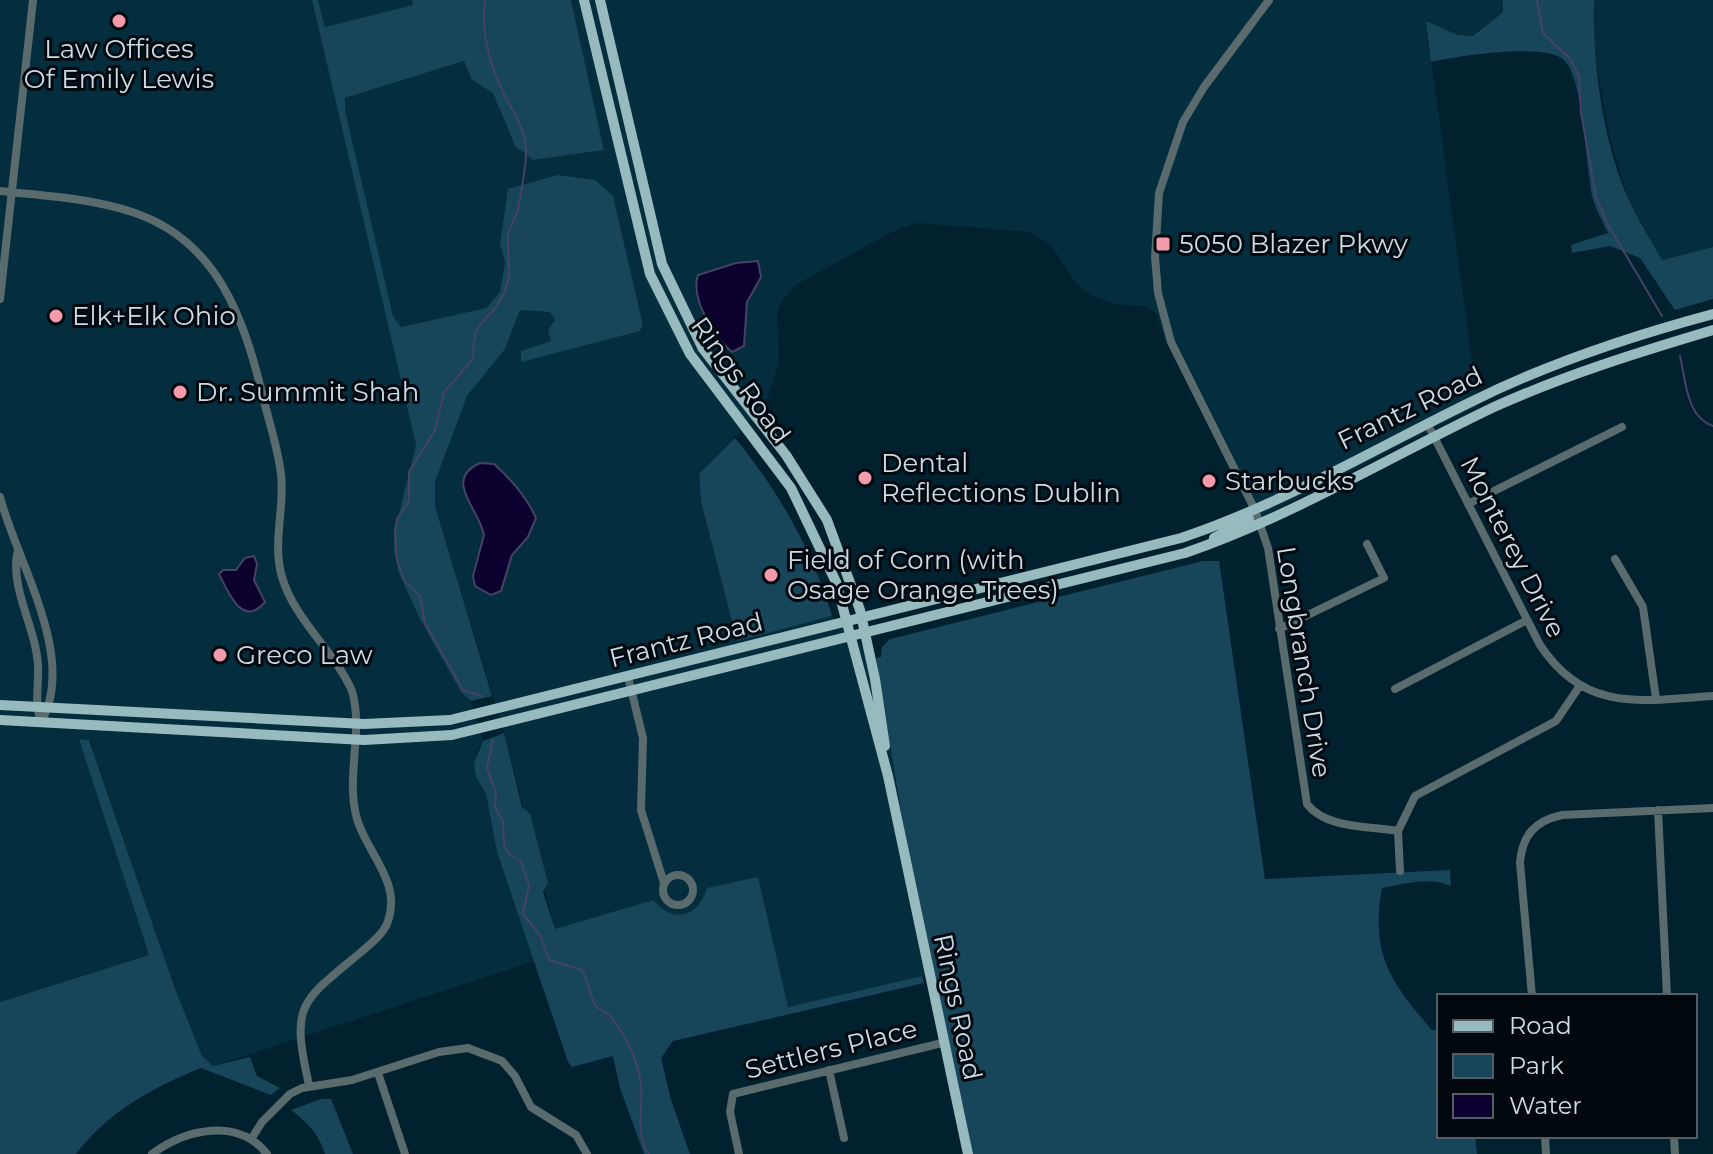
<svg xmlns="http://www.w3.org/2000/svg" width="1713" height="1154" viewBox="0 0 1713 1154" font-family="Montserrat,sans-serif">
<style>
.built{fill:#042d3d}
.green{fill:#17455a}
.water{fill:#0c002f;stroke:#454266;stroke-width:2}
.lines{fill:none;stroke-linecap:round;stroke-linejoin:round}
.stream{stroke:#454266;stroke-width:2}
.minor{stroke:#5a6b6d;stroke-width:8}
.major{stroke:#97babe;stroke-width:10}
.poi-dot{fill:#f39aab;stroke:#01090f;stroke-width:3}
.labels{text-anchor:middle;stroke-width:6;stroke-linejoin:round;paint-order:stroke}
.poi-label{font-size:26px;fill:#cbdce5;stroke:#01090f;text-anchor:start}
.street-label{font-size:26px;fill:#cbdce5;stroke:#01090f}
</style>
<rect width="100%" height="100%" fill="#02212f"/>
<!-- built -->
<path class="built" d="M 0,0 L 312,0 L 416,445 L 394,534 L 399,573 L 461,692 L 471,701 L 483,741 L 477,752 L 476,777 L 486,794 L 497,852 L 535,961 L 213,1066 L 202,1056 L 174,986 L 90,741 L 80,739 L 149,955 L 0,1002 Z
M 318,0 L 412,0 L 414,5 L 325,27 Z
M 571,0 L 1503,0 L 1503,12 L 1473,36 L 1458,35 L 1426,22 L 1478,406 L 1255,520 L 1166,342 L 1156,313 L 1146,306 L 1118,305 L 1090,295 L 1073,280 L 1052,246 L 1031,232 L 917,223 L 894,231 L 797,284 L 782,300 L 777,315 L 779,362 L 765,406 L 699,474 L 737,640 L 832,616 L 876,658 L 904,830 L 934,973 L 788,1007 L 707,888 L 698,907 L 690,914 L 674,916 L 663,912 L 653,900 L 555,930 L 504,733 L 435,506 L 435,482 L 467,396 L 505,349 L 520,310 L 550,312 L 555,321 L 551,341 L 521,351 L 640,331 L 643,325 L 613,196 L 500,244 L 505,262 L 500,292 L 486,308 L 401,327 L 393,317 L 345,110 L 345,98 L 465,61 L 472,80 L 493,93 L 515,146 L 533,160 L 604,150 Z
M 1594,0 L 1713,0 L 1713,247 L 1662,260 L 1628,198 L 1611,142 L 1593,46 Z"/>
<!-- green -->
<path class="green" d="M 312,0 L 318,0 L 325,27 L 413,5 L 412,0 L 571,0 L 604,150 L 533,160 L 515,146 L 493,93 L 472,80 L 464,61 L 345,98 L 345,110 L 393,316 L 401,327 L 486,308 L 500,292 L 505,262 L 500,244 L 508,189 L 558,175 L 595,180 L 613,196 L 643,325 L 640,331 L 521,362 L 521,351 L 551,341 L 548,330 L 555,320 L 550,312 L 520,310 L 505,349 L 467,396 L 435,482 L 435,506 L 492,696 L 471,701 L 461,692 L 419,617 L 399,573 L 394,551 L 394,534 L 416,445 Z
M 1503,0 L 1594,0 C 1592,61 1603,144 1629,200 C 1639,221 1651,240 1662,260 L 1713,247 L 1713,299 L 1675,310 L 1640,258 L 1610,246 L 1572,253 L 1571,245 L 1608,233 C 1603,222 1596,210 1593,199 C 1585,167 1585,82 1564,60 C 1546,42 1456,56 1431,62 L 1426,21 L 1458,35 L 1473,36 L 1503,12 Z
M 735,438 C 779,492 812,549 832,616 L 737,641 L 701,501 L 699,474 Z
M 1203,561 L 1219,561 L 1265,879 L 1450,870 L 1451,886 C 1430,876 1404,884 1382,888 C 1370,954 1391,983 1432,1030 L 1439,1030 L 1439,1136 L 1475,1136 L 1477,1154 L 973,1154 L 904,830 L 876,658 L 881,657 L 882,647 L 890,639 Z
M 504,733 L 522,807 L 530,814 L 548,883 L 543,892 L 555,929 L 653,900 C 674,924 697,918 707,888 L 758,877 L 788,1007 L 922,976 L 924,983 L 673,1041 L 661,1058 L 671,1100 L 690,1154 L 644,1154 L 620,1088 L 613,1056 L 572,1067 L 568,1062 L 497,852 L 486,794 L 476,777 L 474,763 L 483,741 Z
M 79,739 L 89,740 L 174,986 L 202,1056 L 213,1066 L 250,1057 L 257,1076 L 280,1088 L 271,1095 L 201,1068 C 153,1087 108,1112 76,1154 L 0,1154 L 0,1002 L 149,955 Z
M 321,1099 L 331,1099 L 353,1154 L 325,1154 C 319,1134 307,1122 291,1110 Z"/>
<!-- water -->
<path class="water" d="M 758,261 L 761,277 L 747,302 L 744,346 L 732,352 C 714,337 690,298 698,275 L 736,263 Z
M 480,463 L 494,464 C 512,480 526,496 536,518 L 528,537 L 512,555 L 501,591 L 491,595 L 475,586 L 473,576 L 484,535 C 480,510 442,480 480,463 Z
M 254,556 L 257,564 L 254,580 L 265,602 C 242,629 228,591 219,574 L 223,570 L 236,570 L 245,558 Z"/>
<g class="lines">
<!-- stream -->
<path class="stream" d="M 1537,0 L 1543,33 L 1570,59 L 1579,76 L 1581,113 L 1596,197 L 1607,223 L 1662,316
M 1680,356 C 1686,381 1686,417 1713,426
M 482,696 L 463,690 L 425,623 L 420,596 L 404,580 L 397,559 L 395,531 L 397,519 L 409,501 L 409,472 L 435,430 L 444,392 L 473,359 C 473,312 490,326 505,291 C 513,272 507,258 508,238 C 508,227 516,219 518,209 C 520,197 526,168 526,155 C 527,130 514,115 504,94 C 489,64 481,33 485,0
M 493,740 L 487,768 L 496,793 L 495,807 L 503,821 L 504,845 L 509,854 L 521,861 L 529,886 L 523,914 L 540,935 L 549,960 L 582,970 C 588,981 590,997 596,1006 C 600,1011 608,1012 611,1017 C 627,1038 638,1059 641,1086 C 643,1108 635,1136 649,1154"/>
<!-- minor -->
<path class="minor" d="M 1269,0 L 1204,87 L 1183,122 L 1159,193 L 1155,257 L 1158,293 L 1171,342 L 1255,510 L 1268,548 L 1307,804 C 1326,829 1369,826 1398,831
M 0,191 C 44,196 90,198 132,212 C 218,240 244,319 263,397 C 269,422 278,448 281,474 C 285,508 272,543 282,577 C 295,621 334,650 352,691 C 364,732 345,777 357,819 C 367,853 402,883 388,921 C 384,934 370,944 360,953 C 299,1003 291,1005 309,1085
M 0,299 L 33,0
M 1427,423 L 1540,645 C 1585,713 1641,701 1713,696
M 0,497 C 16,560 78,658 41,722
M 1468,504 L 1622,427
M 17,554 C 11,592 36,627 38,666 C 39,686 34,703 41,722
M 1615,559 L 1643,607 L 1656,699
M 1279,629 L 1384,578 L 1367,544
M 628,677 L 643,738 L 641,810 L 664,883
M 1395,689 L 1527,620
M 1658,810 L 1667,996
M 1400,871 L 1398,831 L 1415,796 L 1556,721 L 1579,687
M663 890a15 15 0 1 1 30 0a15 15 0 1 1-30 0Z
M 1532,996 L 1520,863 C 1522,835 1535,821 1562,815 L 1713,808
M 829,1070 L 844,1138
M 378,1073 L 405,1154
M 1545,1136 L 1546,1154
M 1674,1136 L 1675,1154
M 252,1138 L 262,1122 L 290,1094 L 302,1088 L 352,1080 L 439,1052 L 468,1048 L 502,1061 L 515,1076 L 531,1107 L 576,1135 L 587,1154
M 152,1154 C 186,1129 238,1117 267,1154
M 739,1154 L 730,1112 L 733,1094 L 942,1043"/>
<!-- major -->
<path class="major" d="M 584,0 L 650,274 L 690,354 L 791,488 L 836,582 L 888,776 L 968,1154
M 600,0 L 662,264 L 703,349 L 786,455 L 827,520 L 860,610 L 875,679 L 885,746
M 1214,538 L 1249,519
M 0,705 L 364,724 L 450,720 L 1181,538 C 1283,504 1376,448 1473,401 C 1549,363 1631,336 1713,314
M 0,720 L 364,740 L 452,735 L 1185,553 C 1293,516 1391,456 1494,407 C 1565,375 1639,352 1713,330"/>
</g>
<!-- markers -->
<g class="poi-dot">
<circle cx="119" cy="21" r="8"/>
<rect x="1155" y="236" width="16" height="16" rx="4"/>
<circle cx="56" cy="316" r="8"/>
<circle cx="180" cy="392" r="8"/>
<circle cx="865" cy="478" r="8"/>
<circle cx="1209" cy="481" r="8"/>
<circle cx="771" cy="575" r="8"/>
<circle cx="220" cy="655" r="8"/>
</g>
<g class="labels">
<!-- poi labels -->
<g class="poi-label">
<text x="119" y="58" text-anchor="middle">Law Offices<tspan x="119" dy="30">Of Emily Lewis</tspan></text>
<text x="1179" y="253">5050 Blazer Pkwy</text>
<text x="72" y="325">Elk+Elk Ohio</text>
<text x="196" y="401">Dr. Summit Shah</text>
<text x="881" y="472">Dental<tspan x="881" dy="30">Reflections Dublin</tspan></text>
<text x="1225" y="490">Starbucks</text>
<text x="787" y="569">Field of Corn (with<tspan x="787" dy="30">Osage Orange Trees)</tspan></text>
<text x="236" y="664">Greco Law</text>
</g>
<!-- street labels -->
<g class="street-label">
<text transform="translate(741 380) rotate(54)" y="9">Rings Road</text>
<text transform="translate(1410 408) rotate(-26)" y="9">Frantz Road</text>
<text transform="translate(1513 547) rotate(63)" y="9">Monterey Drive</text>
<text transform="translate(686 640) rotate(-14)" y="9">Frantz Road</text>
<text transform="translate(1304 662) rotate(81)" y="9">Longbranch Drive</text>
<text transform="translate(958 1007) rotate(78)" y="9">Rings Road</text>
<text transform="translate(831 1049) rotate(-14)" y="9">Settlers Place</text>
</g>
</g>
<!-- legend -->
<rect x="1437" y="994" width="260" height="144" fill="#01090f" stroke="#525d65" stroke-width="2"/>
<rect x="1453" y="1020" width="40" height="12" fill="#97babe" stroke="#525d65" stroke-width="2"/>
<text x="1509" y="1034" font-size="24" fill="#cbdce5">Road</text>
<rect x="1453" y="1054" width="40" height="24" fill="#17455a" stroke="#525d65" stroke-width="2"/>
<text x="1509" y="1074" font-size="24" fill="#cbdce5">Park</text>
<rect x="1453" y="1094" width="40" height="24" fill="#0c002f" stroke="#525d65" stroke-width="2"/>
<text x="1509" y="1114" font-size="24" fill="#cbdce5">Water</text>
</svg>
